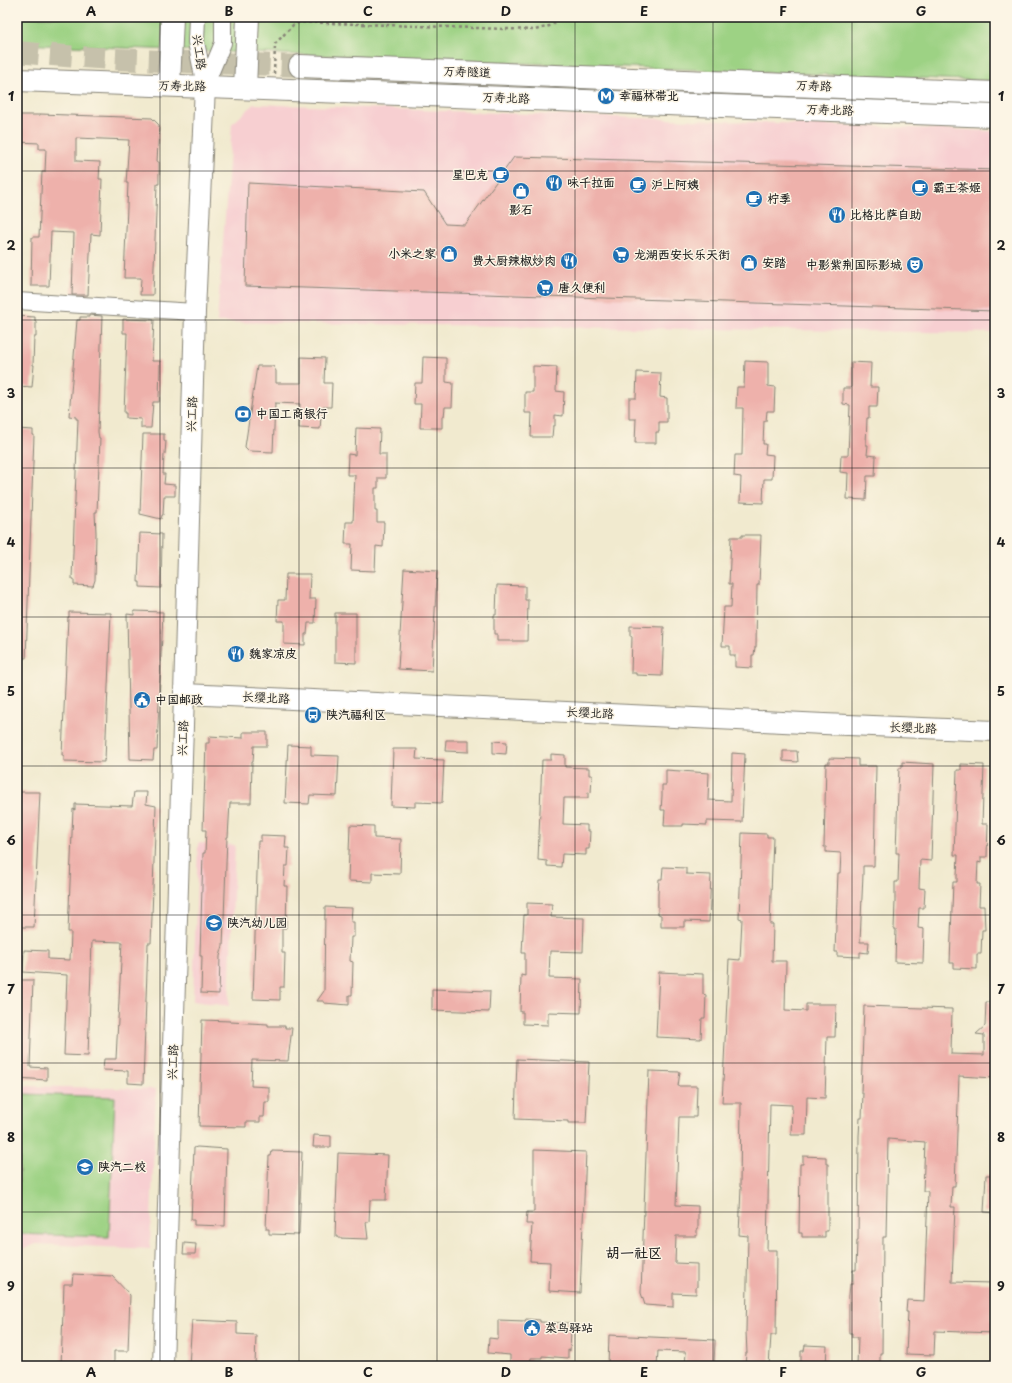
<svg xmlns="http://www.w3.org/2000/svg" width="1012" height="1383" viewBox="0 0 1012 1383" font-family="'Playpen Sans','LXGW WenKai TC',sans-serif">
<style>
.built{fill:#f7cfd1}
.green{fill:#9dd284;stroke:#5c7750}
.building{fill:#eeb1ab}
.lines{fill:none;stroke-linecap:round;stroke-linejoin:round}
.primary-tunnel{stroke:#c6c1ab;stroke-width:22;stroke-dasharray:22 11;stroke-linecap:butt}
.minor-casing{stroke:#868376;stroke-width:18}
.tertiary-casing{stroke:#868376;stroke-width:22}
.secondary-casing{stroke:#868376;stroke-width:24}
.primary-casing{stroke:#868376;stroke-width:24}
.path{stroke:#868376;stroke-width:2.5;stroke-dasharray:3 3;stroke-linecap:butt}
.minor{stroke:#fff;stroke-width:16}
.tertiary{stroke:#fff;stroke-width:20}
.secondary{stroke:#fff;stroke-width:22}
.primary{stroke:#fff;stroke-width:22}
.grid{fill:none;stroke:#1c1c1c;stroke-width:1;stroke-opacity:0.55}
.labels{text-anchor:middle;stroke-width:3;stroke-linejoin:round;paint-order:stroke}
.street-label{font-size:12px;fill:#1c1c1c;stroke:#fcf5e5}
.poi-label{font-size:12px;font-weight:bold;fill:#1c1c1c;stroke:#fcf5e5;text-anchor:start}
.quarter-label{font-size:14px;font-weight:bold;fill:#1c1c1c;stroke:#fcf5e5}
.neatline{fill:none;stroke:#1c1c1c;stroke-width:1.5}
.grid-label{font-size:13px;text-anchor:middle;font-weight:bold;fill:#1c1c1c}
</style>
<rect width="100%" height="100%" fill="#fcf5e5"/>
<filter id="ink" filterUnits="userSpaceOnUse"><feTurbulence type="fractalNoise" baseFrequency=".025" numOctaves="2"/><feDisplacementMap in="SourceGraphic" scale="8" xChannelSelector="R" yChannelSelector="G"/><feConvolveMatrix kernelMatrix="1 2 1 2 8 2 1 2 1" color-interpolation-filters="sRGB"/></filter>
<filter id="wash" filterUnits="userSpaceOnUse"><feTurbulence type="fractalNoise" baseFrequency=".012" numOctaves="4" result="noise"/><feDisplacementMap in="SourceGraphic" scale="16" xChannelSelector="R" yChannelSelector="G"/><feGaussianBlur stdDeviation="0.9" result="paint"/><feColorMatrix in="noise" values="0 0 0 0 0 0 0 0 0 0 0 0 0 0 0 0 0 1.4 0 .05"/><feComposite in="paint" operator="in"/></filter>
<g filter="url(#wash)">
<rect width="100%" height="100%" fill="#f1eacf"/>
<!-- built -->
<path class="built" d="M 254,104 L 995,131 L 995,333 L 217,322 L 232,124 Z
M 198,843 L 235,845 L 229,1006 L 193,1001 Z
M 17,1086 L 156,1089 L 150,1249 L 36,1244 L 17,1252 Z"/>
<!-- green -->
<path class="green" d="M 17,17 L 995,17 L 995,81 L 17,44 Z
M 22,1094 L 115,1097 L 109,1237 L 17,1234 Z"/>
<g id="blocks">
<!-- building -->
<path class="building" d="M 40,114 L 152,118 L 159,125 L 157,162 L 159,162 L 159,184 L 157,184 L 153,295 L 140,295 L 141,278 L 124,278 L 128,183 L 126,183 L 129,140 L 76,138 L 76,161 L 100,162 L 99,179 L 102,179 L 100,235 L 91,234 L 88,295 L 72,295 L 74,233 L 51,232 L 49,286 L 31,286 L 32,237 L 39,237 L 42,172 L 45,172 L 46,149 L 39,149 L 39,143 L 17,142 L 17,115 L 40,115 Z
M 514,157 L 995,170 L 995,311 L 245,286 L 248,183 L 424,192 L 445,224 L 465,225 Z
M 89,315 L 102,316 L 98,432 L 99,438 L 100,438 L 97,512 L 95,512 L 96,533 L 95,580 L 93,586 L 74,585 L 74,580 L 72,579 L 78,419 L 76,419 L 76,417 L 69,416 L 77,320 L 80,320 L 80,317 L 89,317 Z
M 17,316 L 35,317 L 35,321 L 36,321 L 36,337 L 34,337 L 33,365 L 34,365 L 32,387 L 17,386 Z
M 123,319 L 154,320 L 152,361 L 160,361 L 159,402 L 153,402 L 151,428 L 141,428 L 141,419 L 126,418 L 126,413 L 124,413 L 127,333 L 123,333 Z
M 301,357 L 325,358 L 324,383 L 332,383 L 331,407 L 323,407 L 323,417 L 321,417 L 320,429 L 299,428 L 300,404 L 275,403 L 273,452 L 249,451 L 245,447 L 257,366 L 273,366 L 276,371 L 276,383 L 301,383 Z
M 423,357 L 446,358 L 446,382 L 453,383 L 452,407 L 445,407 L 444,417 L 442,417 L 442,428 L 420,428 L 421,404 L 414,404 L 415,383 L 422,383 Z
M 745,361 L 768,362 L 768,386 L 775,387 L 774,411 L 767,411 L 766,421 L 764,421 L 763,444 L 766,444 L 765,454 L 773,455 L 772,479 L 764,479 L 763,503 L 740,502 L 741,477 L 734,476 L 735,455 L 742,455 L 743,408 L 736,408 L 737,387 L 744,387 Z
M 851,362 L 871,363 L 870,387 L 878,387 L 877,407 L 869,407 L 869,418 L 867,418 L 866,445 L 868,445 L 867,455 L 876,456 L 875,476 L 867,476 L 866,500 L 847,499 L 848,473 L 840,472 L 841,456 L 848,456 L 850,405 L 843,404 L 843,388 L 851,388 Z
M 533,366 L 557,367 L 556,391 L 564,392 L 563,416 L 555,415 L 555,426 L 553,426 L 552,437 L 531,437 L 532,413 L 525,413 L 525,392 L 533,392 Z
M 637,372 L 661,373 L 660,397 L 667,398 L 667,422 L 659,422 L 659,432 L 656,432 L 656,443 L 635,443 L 636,419 L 629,419 L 629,398 L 636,398 Z
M 356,428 L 380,429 L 379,454 L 386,454 L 386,478 L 378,478 L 378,488 L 375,488 L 375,511 L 377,511 L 377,522 L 384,522 L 383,547 L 376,546 L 375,571 L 351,570 L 352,544 L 345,544 L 346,522 L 353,522 L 355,475 L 347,475 L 348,454 L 355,455 Z
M 17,429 L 33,430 L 33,435 L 34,435 L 26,658 L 17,658 Z
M 143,434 L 164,434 L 164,440 L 166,441 L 165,454 L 164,455 L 163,474 L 165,474 L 164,484 L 175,485 L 175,496 L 164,496 L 163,515 L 162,515 L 161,519 L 140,514 Z
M 140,533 L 162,534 L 161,588 L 140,587 L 140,582 L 138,582 Z
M 742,535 L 761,535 L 759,585 L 757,585 L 756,647 L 755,647 L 754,655 L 752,655 L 752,668 L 735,667 L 735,655 L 730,655 L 730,646 L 722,646 L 724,607 L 731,607 L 732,584 L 729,584 L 731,537 L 742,537 Z
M 404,569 L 437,571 L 432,671 L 398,669 Z
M 286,574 L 310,574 L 309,599 L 316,599 L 315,623 L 308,623 L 307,634 L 305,634 L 305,645 L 284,644 L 284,621 L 277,621 L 278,600 L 285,600 Z
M 497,585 L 525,586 L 525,600 L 528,600 L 527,641 L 497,641 L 497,634 L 494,634 L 494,615 L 496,615 Z
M 134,611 L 163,612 L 157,750 L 154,750 L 153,760 L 130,759 L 127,614 L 134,615 Z
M 69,612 L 111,613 L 105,760 L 104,759 L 104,762 L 64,761 L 64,755 L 62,755 L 68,617 L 69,617 Z
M 335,613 L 356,613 L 356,663 L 335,662 Z
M 630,626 L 664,627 L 662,676 L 636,675 L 636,673 L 631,673 L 632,636 L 630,636 Z
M 243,732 L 267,732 L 267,746 L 254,746 L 253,762 L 252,762 L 251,803 L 230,803 L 228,837 L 227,837 L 223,946 L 220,956 L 219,994 L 201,993 L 202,956 L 200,956 L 203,853 L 205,853 L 206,830 L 203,830 L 206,743 L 209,743 L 209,736 L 243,738 Z
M 446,740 L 469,740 L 469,752 L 445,751 Z
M 493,741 L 507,742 L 506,754 L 493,753 Z
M 288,745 L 311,746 L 311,755 L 339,756 L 337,796 L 310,795 L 309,804 L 285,803 Z
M 393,749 L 417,749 L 416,759 L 444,760 L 442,803 L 415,802 L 415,807 L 391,806 Z
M 783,751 L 797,751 L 798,762 L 783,761 Z
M 732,753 L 745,754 L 742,822 L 707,821 L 707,825 L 683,824 L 683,826 L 664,826 L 665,810 L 661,810 L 662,796 L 662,785 L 666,785 L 666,770 L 709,773 L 708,800 L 731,801 Z
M 551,754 L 565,755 L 565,767 L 589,768 L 589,775 L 592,775 L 591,793 L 588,792 L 588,798 L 564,798 L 563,824 L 587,825 L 587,831 L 590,831 L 589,849 L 586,849 L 586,855 L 562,854 L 561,867 L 547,866 L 547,861 L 538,860 L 542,760 L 551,760 Z
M 829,758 L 858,759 L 858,766 L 876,766 L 874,866 L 863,866 L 863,874 L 860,942 L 869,942 L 868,953 L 860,952 L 860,957 L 837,956 L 837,952 L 835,952 L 838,873 L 840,873 L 841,853 L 826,852 L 826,847 L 824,847 L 826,763 L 829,763 Z
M 902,762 L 934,764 L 931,861 L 920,860 L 919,888 L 925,889 L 924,908 L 919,908 L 918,928 L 924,929 L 923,963 L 895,962 L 896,929 L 894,929 L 895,901 L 895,882 L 898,882 L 899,853 L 896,853 L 898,791 L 899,768 L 902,768 Z
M 961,764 L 984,765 L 982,824 L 988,824 L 987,857 L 981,857 L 981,863 L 978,862 L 977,884 L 980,884 L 979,906 L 984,906 L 985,930 L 982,930 L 981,954 L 977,954 L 977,969 L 954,968 L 954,963 L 950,963 L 953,882 L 957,882 L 957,876 L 958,855 L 954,855 L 957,770 L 961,770 Z
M 18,792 L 40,792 L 34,927 L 17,927 Z
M 134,792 L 147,792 L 146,804 L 156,806 L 151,943 L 148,943 L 143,1084 L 128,1083 L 128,1071 L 103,1070 L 104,1059 L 116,1059 L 122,942 L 92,941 L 88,1056 L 64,1055 L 67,975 L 23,972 L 24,950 L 48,951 L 48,959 L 70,960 L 71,932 L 68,932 L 73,809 L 75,810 L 75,804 L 132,806 Z
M 350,825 L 374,826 L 374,838 L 401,839 L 400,874 L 372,873 L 372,882 L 348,881 Z
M 742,833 L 767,834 L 767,837 L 773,837 L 770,924 L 773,924 L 772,961 L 786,961 L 785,1010 L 806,1011 L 806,1004 L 836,1004 L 835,1037 L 827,1037 L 825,1098 L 807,1097 L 806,1135 L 791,1135 L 792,1105 L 770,1104 L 767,1250 L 777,1250 L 776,1335 L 771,1335 L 769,1366 L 745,1366 L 746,1353 L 747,1353 L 746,1332 L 748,1236 L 739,1235 L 741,1187 L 740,1187 L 741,1103 L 722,1103 L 729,959 L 740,960 L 742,919 L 739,918 Z
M 261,835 L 286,836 L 285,848 L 289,848 L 288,866 L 285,866 L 284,886 L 287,886 L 286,928 L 282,928 L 282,953 L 285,953 L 284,987 L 280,987 L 280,1000 L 253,999 L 258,841 L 261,841 Z
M 663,867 L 686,868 L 686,874 L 711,875 L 709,922 L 684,921 L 684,927 L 661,927 L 661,915 L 658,914 L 658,894 L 659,879 L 662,879 Z
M 527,903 L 552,904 L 551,917 L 584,918 L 583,952 L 550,951 L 549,978 L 582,979 L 581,1013 L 548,1012 L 548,1025 L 523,1024 L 523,1012 L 520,1012 L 521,975 L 525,976 L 525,953 L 522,953 L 524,915 L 527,915 Z
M 325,907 L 352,908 L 351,922 L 354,922 L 354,937 L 351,937 L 350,961 L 353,962 L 352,995 L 349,995 L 349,1005 L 324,1003 L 324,1001 L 317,1001 L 324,991 Z
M 659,972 L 703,974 L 703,994 L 706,995 L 705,1018 L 702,1018 L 701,1039 L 656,1037 Z
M 17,980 L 33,980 L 30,1067 L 47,1068 L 47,1080 L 17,1078 Z
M 432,989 L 490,991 L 489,1012 L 432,1010 Z
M 986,1002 L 995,1002 L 995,1078 L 959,1076 L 955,1186 L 952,1186 L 951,1207 L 955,1207 L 952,1282 L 993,1283 L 991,1320 L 995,1320 L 995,1333 L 935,1331 L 934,1355 L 906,1354 L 908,1312 L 906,1312 L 907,1300 L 924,1301 L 928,1191 L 923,1191 L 925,1142 L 888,1139 L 886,1237 L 883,1237 L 882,1353 L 880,1353 L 880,1366 L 857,1366 L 858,1337 L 852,1337 L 852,1333 L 849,1333 L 849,1296 L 850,1284 L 853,1284 L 853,1270 L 856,1270 L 857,1240 L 858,1240 L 859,1136 L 860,1118 L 862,1118 L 863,1093 L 861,1093 L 864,1006 L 952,1009 L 951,1054 L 984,1055 L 984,1035 L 976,1034 L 985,1026 Z
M 202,1020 L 230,1021 L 230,1022 L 268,1024 L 268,1026 L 285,1026 L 285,1028 L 292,1028 L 288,1061 L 252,1060 L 251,1086 L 269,1087 L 269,1102 L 265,1102 L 264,1117 L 260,1117 L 260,1122 L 246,1122 L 246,1127 L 199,1126 Z
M 517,1059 L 589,1062 L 586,1123 L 568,1123 L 568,1121 L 515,1119 Z
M 649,1071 L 680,1072 L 678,1086 L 697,1086 L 696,1117 L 679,1117 L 676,1205 L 698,1206 L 698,1229 L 697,1229 L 697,1236 L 676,1236 L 675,1263 L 697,1264 L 697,1287 L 696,1287 L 696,1294 L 673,1293 L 673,1307 L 645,1305 L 641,1293 Z
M 314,1135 L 331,1136 L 331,1147 L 313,1147 Z
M 197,1147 L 227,1149 L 225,1226 L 194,1225 L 194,1220 L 191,1220 L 194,1148 Z
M 534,1150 L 586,1152 L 580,1293 L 549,1291 L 550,1262 L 530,1261 L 532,1224 L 526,1224 L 527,1212 L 534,1212 Z
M 272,1151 L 302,1152 L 299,1235 L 269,1234 L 269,1229 L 266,1229 L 269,1156 L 271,1156 Z
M 338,1153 L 388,1155 L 386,1200 L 370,1200 L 369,1222 L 366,1222 L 368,1239 L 338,1238 L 338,1236 L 335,1236 Z
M 803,1156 L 826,1157 L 826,1164 L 828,1164 L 828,1231 L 825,1231 L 825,1237 L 802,1237 L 802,1233 L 799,1233 L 800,1164 L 803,1164 Z
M 986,1175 L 995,1175 L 995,1213 L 984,1212 Z
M 184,1243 L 196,1244 L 195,1254 L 183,1254 Z
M 73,1274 L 112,1276 L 130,1295 L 128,1351 L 114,1351 L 114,1366 L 61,1366 L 64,1284 L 72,1284 Z
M 526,1319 L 540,1320 L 540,1322 L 569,1323 L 570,1330 L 571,1330 L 570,1351 L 568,1350 L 568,1358 L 542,1356 L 542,1358 L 531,1358 L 530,1366 L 510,1366 L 510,1355 L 488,1353 L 489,1338 L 498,1339 L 498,1320 L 525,1321 Z
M 192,1320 L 237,1322 L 237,1334 L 256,1335 L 255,1366 L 189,1366 Z
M 609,1335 L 715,1340 L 714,1365 L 712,1365 L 712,1366 L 685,1366 L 686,1352 L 658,1351 L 657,1366 L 608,1366 Z
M 805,1345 L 827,1346 L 826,1366 L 801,1366 L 801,1351 L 804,1351 Z"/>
</g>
</g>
<g filter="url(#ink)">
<use href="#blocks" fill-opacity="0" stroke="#868376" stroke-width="1"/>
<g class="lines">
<!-- primary-tunnel -->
<path class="primary-tunnel" d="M 17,52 C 111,61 206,62 300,66"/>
<!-- minor casing -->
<g class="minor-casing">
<path id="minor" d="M 197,17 L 196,42 L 205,86
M 205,86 L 223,43 L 223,17
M 17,301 L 195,312"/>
</g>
<!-- tertiary casing -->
<g class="tertiary-casing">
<path id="tertiary" d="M 184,694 L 824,724 L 995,731
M 163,1366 L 184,694 L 195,312 L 205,86"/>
</g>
<!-- secondary casing -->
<g class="secondary-casing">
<path id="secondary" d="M 17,80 L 995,116"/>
</g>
<!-- primary casing -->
<g class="primary-casing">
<path id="primary" d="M 300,66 L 995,93
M 169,85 L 172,17
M 245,88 L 248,17"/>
</g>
<!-- path -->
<path class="path" d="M 274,74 L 275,44 L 294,24 L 300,22 L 535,30 L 553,25 L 558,17"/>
<!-- minor -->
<use href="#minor" class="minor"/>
<!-- tertiary -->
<use href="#tertiary" class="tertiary"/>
<!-- secondary -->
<use href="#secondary" class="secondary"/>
<!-- primary -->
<use href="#primary" class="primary"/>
</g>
</g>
<!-- grid -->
<path class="grid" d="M 160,17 L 160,1366M 299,17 L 299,1366M 437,17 L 437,1366M 575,17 L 575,1366M 713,17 L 713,1366M 852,17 L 852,1366M 17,171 L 995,171M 17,320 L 995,320M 17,468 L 995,468M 17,617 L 995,617M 17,766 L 995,766M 17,915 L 995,915M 17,1063 L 995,1063M 17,1212 L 995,1212"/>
<!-- icons -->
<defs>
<g id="metro-disc" transform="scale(0.9)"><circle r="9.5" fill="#1f6fb2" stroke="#fcf5e5"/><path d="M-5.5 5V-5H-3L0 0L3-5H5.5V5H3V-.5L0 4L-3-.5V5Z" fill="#fff"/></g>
<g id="cafe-disc" transform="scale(0.9)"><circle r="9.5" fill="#1f6fb2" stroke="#fcf5e5"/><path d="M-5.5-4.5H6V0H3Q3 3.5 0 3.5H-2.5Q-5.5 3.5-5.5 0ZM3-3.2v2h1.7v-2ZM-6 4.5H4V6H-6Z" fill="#fff"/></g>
<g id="restaurant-disc" transform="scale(0.9)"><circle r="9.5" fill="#1f6fb2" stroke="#fcf5e5"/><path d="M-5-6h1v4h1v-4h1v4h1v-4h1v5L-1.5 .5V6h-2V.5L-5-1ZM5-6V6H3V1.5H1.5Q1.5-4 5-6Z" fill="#fff"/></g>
<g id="shop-disc" transform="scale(0.9)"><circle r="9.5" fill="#1f6fb2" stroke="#fcf5e5"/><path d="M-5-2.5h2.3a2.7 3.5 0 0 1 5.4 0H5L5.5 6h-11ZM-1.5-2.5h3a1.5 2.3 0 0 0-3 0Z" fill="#fff"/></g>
<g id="supermarket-disc" transform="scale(0.9)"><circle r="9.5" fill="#1f6fb2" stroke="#fcf5e5"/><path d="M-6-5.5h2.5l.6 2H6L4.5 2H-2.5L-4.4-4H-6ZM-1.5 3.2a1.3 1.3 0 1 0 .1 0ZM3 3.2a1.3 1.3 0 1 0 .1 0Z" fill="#fff"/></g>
<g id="theatre-disc" transform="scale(0.9)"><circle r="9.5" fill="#1f6fb2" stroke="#fcf5e5"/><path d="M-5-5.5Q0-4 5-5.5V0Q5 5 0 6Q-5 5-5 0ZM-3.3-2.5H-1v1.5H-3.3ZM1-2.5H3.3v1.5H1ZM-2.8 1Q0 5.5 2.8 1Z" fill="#fff"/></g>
<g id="bank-disc" transform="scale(0.9)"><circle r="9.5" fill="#1f6fb2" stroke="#fcf5e5"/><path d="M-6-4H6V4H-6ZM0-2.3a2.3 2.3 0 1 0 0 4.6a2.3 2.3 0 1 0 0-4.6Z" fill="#fff"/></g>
<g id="civic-disc" transform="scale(0.9)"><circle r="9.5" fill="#1f6fb2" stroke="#fcf5e5"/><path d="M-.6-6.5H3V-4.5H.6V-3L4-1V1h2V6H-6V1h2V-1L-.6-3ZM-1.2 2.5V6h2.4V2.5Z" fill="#fff"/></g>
<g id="bus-disc" transform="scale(0.9)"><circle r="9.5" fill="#1f6fb2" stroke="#fcf5e5"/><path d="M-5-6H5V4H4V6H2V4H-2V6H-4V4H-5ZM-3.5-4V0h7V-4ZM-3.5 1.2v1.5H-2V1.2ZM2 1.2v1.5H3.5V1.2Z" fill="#fff"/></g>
<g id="school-disc" transform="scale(0.9)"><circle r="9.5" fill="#1f6fb2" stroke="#fcf5e5"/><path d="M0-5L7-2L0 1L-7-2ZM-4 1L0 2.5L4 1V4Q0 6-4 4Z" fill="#fff"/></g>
</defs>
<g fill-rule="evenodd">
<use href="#metro-disc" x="606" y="96"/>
<use href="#cafe-disc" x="501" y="175"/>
<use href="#restaurant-disc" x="554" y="183"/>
<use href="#cafe-disc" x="638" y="185"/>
<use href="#cafe-disc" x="920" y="188"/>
<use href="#shop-disc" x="521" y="191"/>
<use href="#cafe-disc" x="754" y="199"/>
<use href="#restaurant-disc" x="837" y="215"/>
<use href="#shop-disc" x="449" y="254"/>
<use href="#supermarket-disc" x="621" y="255"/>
<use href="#restaurant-disc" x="569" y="261"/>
<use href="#shop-disc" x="749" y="263"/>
<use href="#theatre-disc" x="915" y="265"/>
<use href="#supermarket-disc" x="545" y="288"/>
<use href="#bank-disc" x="243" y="414"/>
<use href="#restaurant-disc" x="236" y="654"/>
<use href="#civic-disc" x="142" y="700"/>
<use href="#bus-disc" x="313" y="715"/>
<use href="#school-disc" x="214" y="923"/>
<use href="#school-disc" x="85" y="1167"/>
<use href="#civic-disc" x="532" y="1328"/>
</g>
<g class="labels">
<!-- street labels -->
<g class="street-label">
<text transform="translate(199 52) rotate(82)" y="4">兴工路</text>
<text transform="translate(467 72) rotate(2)" y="4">万寿隧道</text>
<text transform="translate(182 86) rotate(1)" y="4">万寿北路</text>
<text transform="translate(814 86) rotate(2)" y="4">万寿路</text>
<text transform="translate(506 98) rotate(2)" y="4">万寿北路</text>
<text transform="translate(830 110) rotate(2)" y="4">万寿北路</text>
<text transform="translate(192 414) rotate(-88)" y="4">兴工路</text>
<text transform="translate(266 698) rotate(3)" y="4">长缨北路</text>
<text transform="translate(590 713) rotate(3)" y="4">长缨北路</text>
<text transform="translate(913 728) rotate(2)" y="4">长缨北路</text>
<text transform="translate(183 738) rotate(-88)" y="4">兴工路</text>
<text transform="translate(173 1062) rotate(-88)" y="4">兴工路</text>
</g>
<!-- poi labels -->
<g class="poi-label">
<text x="619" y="100">幸福林带北</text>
<text x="488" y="179" text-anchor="end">星巴克</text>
<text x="567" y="187">味千拉面</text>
<text x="651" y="189">沪上阿姨</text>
<text x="933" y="192">霸王茶姬</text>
<text x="767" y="203">柠季</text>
<text x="521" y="214" text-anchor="middle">影石</text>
<text x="850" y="219">比格比萨自助</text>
<text x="436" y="258" text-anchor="end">小米之家</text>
<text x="634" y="259">龙湖西安长乐天街</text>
<text x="556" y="265" text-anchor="end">费大厨辣椒炒肉</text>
<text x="762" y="267">安踏</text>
<text x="902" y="269" text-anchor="end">中影紫荆国际影城</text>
<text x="558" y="292">唐久便利</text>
<text x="256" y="418">中国工商银行</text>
<text x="249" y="658">魏家凉皮</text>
<text x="155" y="704">中国邮政</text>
<text x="326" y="719">陕汽福利区</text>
<text x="227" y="927">陕汽幼儿园</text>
<text x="98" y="1171">陕汽二校</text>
<text x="545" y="1332">菜鸟驿站</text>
</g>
<!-- quarter labels -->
<g class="quarter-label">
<text x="634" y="1258">胡一社区</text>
</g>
</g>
<!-- margin -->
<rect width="1012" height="1383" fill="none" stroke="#fcf5e5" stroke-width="44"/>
<rect x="22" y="22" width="968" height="1339" class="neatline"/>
<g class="grid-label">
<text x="91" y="16">A</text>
<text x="229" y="16">B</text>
<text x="368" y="16">C</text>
<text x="506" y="16">D</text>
<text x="644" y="16">E</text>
<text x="783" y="16">F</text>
<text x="921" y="16">G</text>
<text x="11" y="101">1</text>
<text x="1001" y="101">1</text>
<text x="11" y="250">2</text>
<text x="1001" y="250">2</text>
<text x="11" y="398">3</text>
<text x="1001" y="398">3</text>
<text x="11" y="547">4</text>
<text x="1001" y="547">4</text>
<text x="11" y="696">5</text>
<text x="1001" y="696">5</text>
<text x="11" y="845">6</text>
<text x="1001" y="845">6</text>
<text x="11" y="994">7</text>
<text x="1001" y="994">7</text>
<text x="11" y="1142">8</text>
<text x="1001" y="1142">8</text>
<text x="11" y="1291">9</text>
<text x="1001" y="1291">9</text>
<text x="91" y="1377">A</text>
<text x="229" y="1377">B</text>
<text x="368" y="1377">C</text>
<text x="506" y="1377">D</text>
<text x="644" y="1377">E</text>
<text x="783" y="1377">F</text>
<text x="921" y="1377">G</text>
</g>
</svg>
